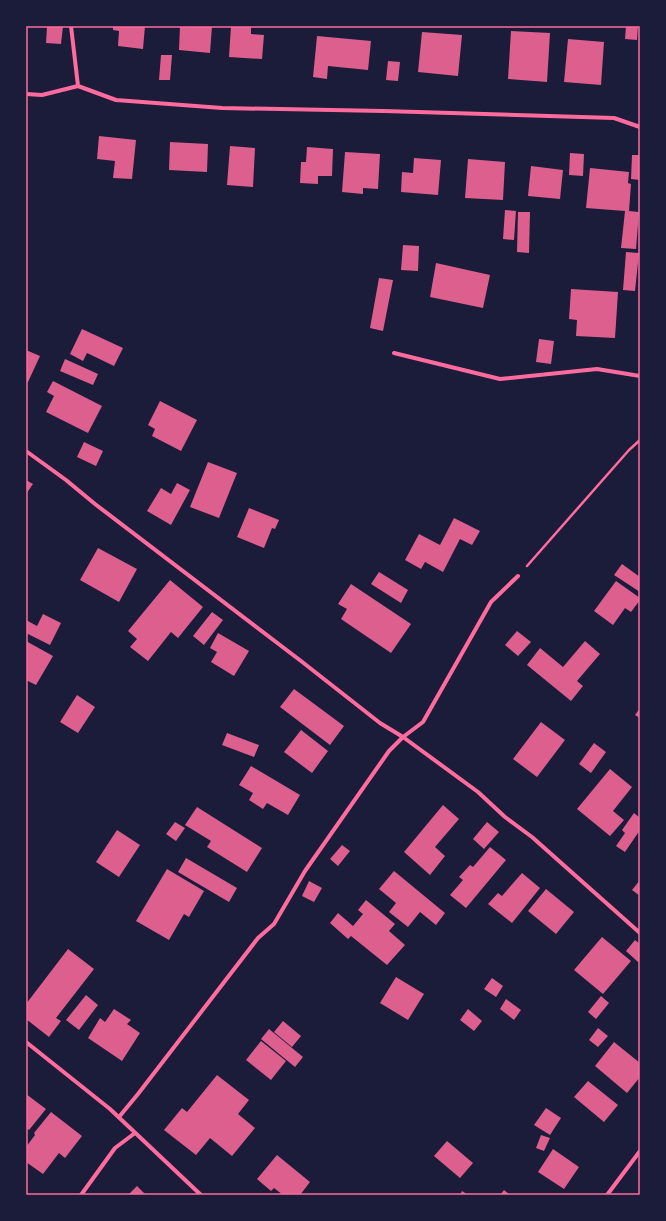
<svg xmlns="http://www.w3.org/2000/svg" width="666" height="1221" viewBox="0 0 666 1221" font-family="'Work Sans',sans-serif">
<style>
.building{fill:#dd5f8e}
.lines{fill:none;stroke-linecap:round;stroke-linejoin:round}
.path{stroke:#ff6b9d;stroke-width:2.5}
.minor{stroke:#ff6b9d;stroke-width:4}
.neatline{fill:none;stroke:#ff6b9d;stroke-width:1.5}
</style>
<rect width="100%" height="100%" fill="#1b1b3a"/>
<!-- building -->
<path class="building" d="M 47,26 L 63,26 L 61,44 L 46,43 Z
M 113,26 L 145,26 L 143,49 L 118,46 L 119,31 L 113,30 Z
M 180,26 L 212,26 L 210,53 L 179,50 Z
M 231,26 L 251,26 L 251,34 L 264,35 L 262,59 L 229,57 Z
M 626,26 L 638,26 L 637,40 L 625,39 Z
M 511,31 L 550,33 L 547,82 L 508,79 Z
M 422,32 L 462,35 L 458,76 L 418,72 Z
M 317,36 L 371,41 L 368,70 L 328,66 L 327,79 L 313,77 Z
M 568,39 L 604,42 L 601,85 L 564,82 Z
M 161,55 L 172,55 L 170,80 L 159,80 Z
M 388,61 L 400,62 L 398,81 L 386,80 Z
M 99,136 L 136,140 L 132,179 L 113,178 L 115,161 L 97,159 Z
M 170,142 L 208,144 L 207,172 L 169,170 Z
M 230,146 L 255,148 L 253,187 L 227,185 Z
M 307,147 L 333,149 L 332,176 L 318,176 L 318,184 L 300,183 L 301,162 L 306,162 Z
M 345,152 L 380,154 L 378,189 L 363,188 L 363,194 L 342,192 Z
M 570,153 L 584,154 L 583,176 L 569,175 Z
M 632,155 L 640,155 L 640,180 L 631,179 Z
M 414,158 L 441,160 L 438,195 L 401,192 L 402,172 L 413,173 Z
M 468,159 L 505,162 L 503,200 L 465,198 Z
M 531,166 L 563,170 L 560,199 L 528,196 Z
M 590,168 L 629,172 L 628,183 L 631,184 L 629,211 L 639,212 L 636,249 L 621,248 L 625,211 L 586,208 Z
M 505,210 L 516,211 L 514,240 L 503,239 Z
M 518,212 L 530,212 L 529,253 L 517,252 Z
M 403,245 L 419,246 L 418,271 L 401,270 Z
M 626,252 L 639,253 L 635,291 L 623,290 Z
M 436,263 L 490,275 L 483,308 L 430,297 Z
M 379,278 L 393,280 L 383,331 L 370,328 Z
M 571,289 L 618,292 L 615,338 L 576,336 L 577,320 L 569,319 Z
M 82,329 L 123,348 L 114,366 L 87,353 L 83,361 L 70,354 Z
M 539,339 L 554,341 L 551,364 L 536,362 Z
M 26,350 L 40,356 L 28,382 L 26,381 Z
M 65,359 L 98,374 L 93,385 L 60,371 Z
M 53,381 L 102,406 L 88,433 L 46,412 L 54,396 L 47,392 Z
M 160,401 L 197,420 L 181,451 L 152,436 L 155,429 L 148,425 Z
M 84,442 L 103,451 L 96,466 L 77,457 Z
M 208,462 L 237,473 L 219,518 L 190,507 Z
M 26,480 L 33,484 L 26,494 Z
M 177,483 L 190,490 L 171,525 L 147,511 L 161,488 L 171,494 Z
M 249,508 L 279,520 L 275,529 L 272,528 L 264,548 L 237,537 Z
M 454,518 L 480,531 L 472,545 L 460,539 L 443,572 L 425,562 L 421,569 L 405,560 L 419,534 L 440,545 Z
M 98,548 L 137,569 L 119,602 L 80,580 Z
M 622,564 L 640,577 L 640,592 L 614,575 Z
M 379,572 L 408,590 L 401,603 L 371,584 Z
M 170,580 L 203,607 L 178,638 L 171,632 L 148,661 L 130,647 L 137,639 L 128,631 Z
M 616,581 L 640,598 L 640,600 L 631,612 L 625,608 L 613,625 L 594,611 Z
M 351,584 L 411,624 L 391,653 L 341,619 L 347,609 L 338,604 Z
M 212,612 L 223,620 L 204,645 L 193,636 Z
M 43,614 L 61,623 L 50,645 L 26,633 L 26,620 L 37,626 Z
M 517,631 L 531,642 L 518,656 L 505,645 Z
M 218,633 L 249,651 L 234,676 L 211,662 L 217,652 L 210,648 Z
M 26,641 L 53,656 L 36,685 L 26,680 Z
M 585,641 L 600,654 L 577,681 L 583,686 L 571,701 L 527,665 L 540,648 L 563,667 Z
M 294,689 L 344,726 L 330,745 L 280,707 Z
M 77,695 L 95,707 L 78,733 L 60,722 Z
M 640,708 L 640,718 L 635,715 Z
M 541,722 L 565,740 L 537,777 L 513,759 Z
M 301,730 L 328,751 L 312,773 L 284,752 Z
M 227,733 L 259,745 L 254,757 L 222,745 Z
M 594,743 L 606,752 L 591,773 L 579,764 Z
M 251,766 L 300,795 L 288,815 L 267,803 L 263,809 L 249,800 L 253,793 L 239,785 Z
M 610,769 L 632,787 L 613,811 L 624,820 L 610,836 L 577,809 Z
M 443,805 L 459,819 L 435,847 L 445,856 L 430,875 L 404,852 Z
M 197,807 L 262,848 L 247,872 L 207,847 L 211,841 L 185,825 Z
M 634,813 L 640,818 L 640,830 L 625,852 L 616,846 L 625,833 L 622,830 Z
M 175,822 L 185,828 L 176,841 L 166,834 Z
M 487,822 L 499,832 L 484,849 L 473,839 Z
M 117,830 L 140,845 L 119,877 L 96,862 Z
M 342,845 L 350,851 L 338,866 L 330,859 Z
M 490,847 L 506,860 L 466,908 L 450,895 L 463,880 L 459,877 L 470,865 L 473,867 Z
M 186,858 L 237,888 L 229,902 L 178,872 Z
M 167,869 L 204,891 L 189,917 L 184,914 L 169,940 L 136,921 Z
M 394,871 L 445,913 L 436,925 L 420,912 L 408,927 L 389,912 L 396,903 L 379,889 Z
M 522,873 L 540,888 L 512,923 L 488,904 L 498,893 L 502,896 Z
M 640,880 L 640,896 L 632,890 Z
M 309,881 L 322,888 L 314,902 L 302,896 Z
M 546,889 L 574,912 L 556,934 L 528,911 Z
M 366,900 L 395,924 L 389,931 L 405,945 L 387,965 L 351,936 L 348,939 L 330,923 L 338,913 L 353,926 L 363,914 L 358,910 Z
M 602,937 L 631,961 L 603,994 L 574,970 Z
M 635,940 L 640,944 L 640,960 L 638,962 L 626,951 Z
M 68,949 L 94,969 L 56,1018 L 61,1021 L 49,1037 L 26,1019 L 26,1004 Z
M 396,977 L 424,994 L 408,1020 L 380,1003 Z
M 492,978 L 503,986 L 496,997 L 484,989 Z
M 86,995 L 98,1005 L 79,1030 L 66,1020 Z
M 601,996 L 609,1003 L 596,1019 L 588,1012 Z
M 506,999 L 521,1010 L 514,1020 L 500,1009 Z
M 114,1009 L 131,1020 L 127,1024 L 140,1033 L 122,1061 L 88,1038 L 100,1018 L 105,1022 Z
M 468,1009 L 482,1021 L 474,1031 L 460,1020 Z
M 283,1021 L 301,1036 L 292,1047 L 274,1032 Z
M 598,1028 L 608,1036 L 598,1047 L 589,1040 Z
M 269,1029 L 303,1057 L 295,1067 L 261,1039 Z
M 261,1041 L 286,1061 L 271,1080 L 246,1060 Z
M 614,1042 L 640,1063 L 640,1077 L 627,1093 L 595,1066 Z
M 217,1075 L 249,1100 L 238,1114 L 255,1128 L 232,1156 L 210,1138 L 196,1155 L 164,1130 L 182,1108 L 187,1112 Z
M 588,1081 L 618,1105 L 604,1122 L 574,1097 Z
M 26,1094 L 46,1109 L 29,1130 L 26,1128 Z
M 546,1108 L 561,1118 L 550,1135 L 534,1125 Z
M 51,1112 L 82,1136 L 65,1158 L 59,1153 L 43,1174 L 26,1162 L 26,1147 L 35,1135 L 34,1133 Z
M 541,1135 L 550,1138 L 544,1151 L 536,1148 Z
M 447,1141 L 473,1163 L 460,1178 L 434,1156 Z
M 553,1149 L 579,1167 L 564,1189 L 538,1172 Z
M 277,1155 L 310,1182 L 300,1195 L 283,1195 L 274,1188 L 271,1191 L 257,1179 Z
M 137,1186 L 146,1195 L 128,1195 Z
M 504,1190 L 510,1195 L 500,1195 Z
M 462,1191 L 468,1195 L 460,1195 Z"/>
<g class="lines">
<!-- path -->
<path class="path" d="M 527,566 L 629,450 L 640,440"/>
<!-- minor -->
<path class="minor" d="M 71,26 L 78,86
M 26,94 L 42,95 L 78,86 L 116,100 L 222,108 L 384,111 L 614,118 L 640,127
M 394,353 L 500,379 L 597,369 L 640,376
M 26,451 L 66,480 L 95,504 L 301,661 L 380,723 L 403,737 L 478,792 L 505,817 L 532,837 L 640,933
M 26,1042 L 110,1109 L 201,1195
M 119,1117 L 138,1094 L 258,938 L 274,924 L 305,871 L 389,751 L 403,737 L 423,722 L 491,602 L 518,576
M 81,1195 L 115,1148 L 135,1133
M 607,1195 L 640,1151"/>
</g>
<!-- border -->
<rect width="666" height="1221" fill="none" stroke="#1b1b3a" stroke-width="54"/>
<rect x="27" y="27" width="612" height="1167" class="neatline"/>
</svg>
